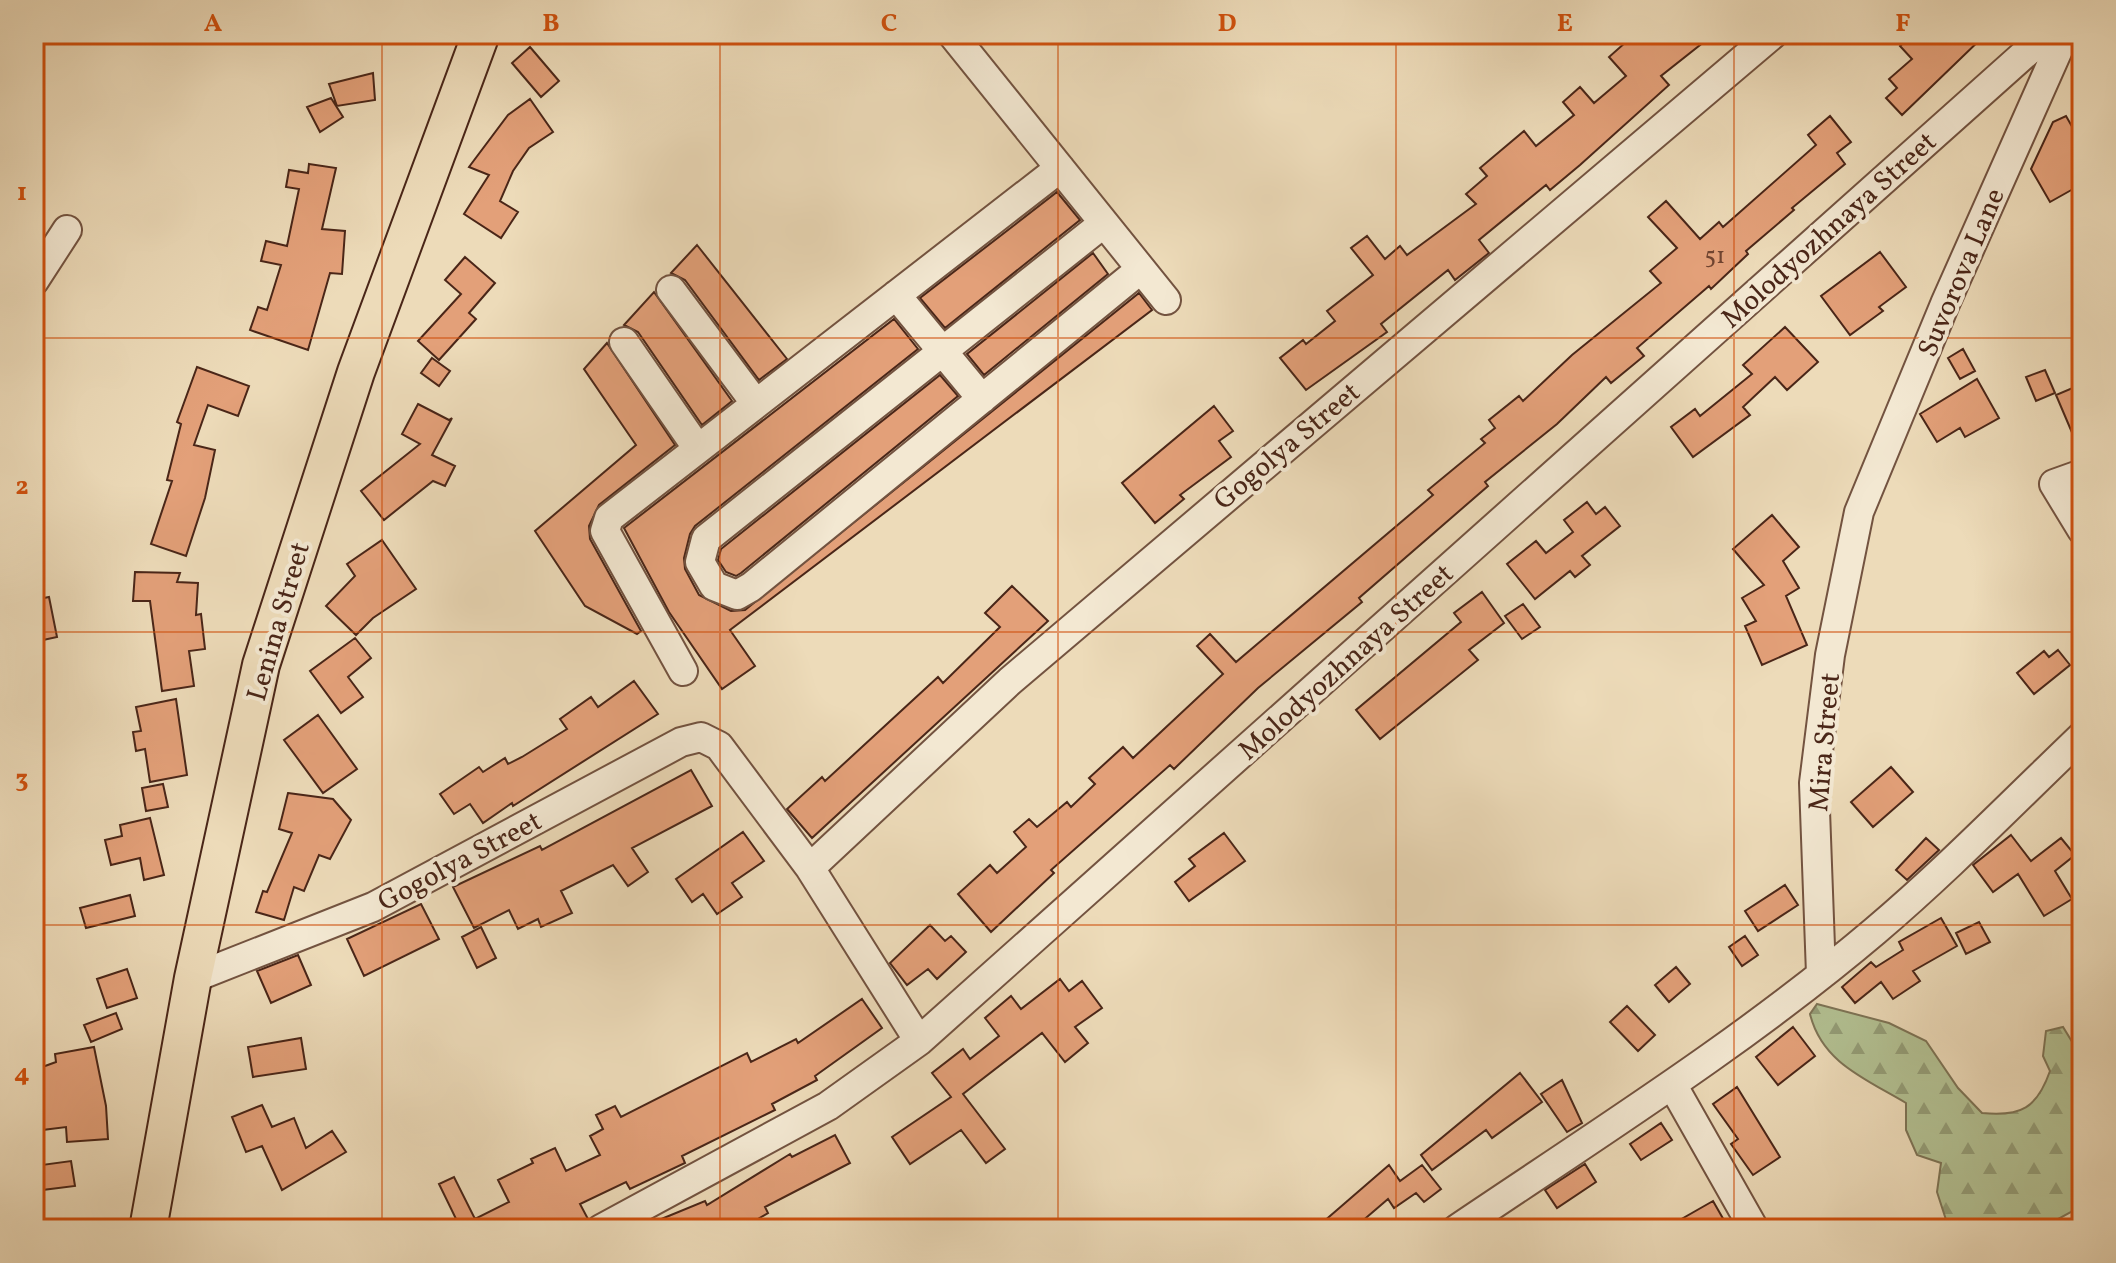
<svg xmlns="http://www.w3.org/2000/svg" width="2116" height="1263" viewBox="0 0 2116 1263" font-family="Vollkorn,serif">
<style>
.forest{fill:url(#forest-firs);stroke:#7e7456;stroke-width:2}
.building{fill:#e3a079;stroke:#4a2618;stroke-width:2}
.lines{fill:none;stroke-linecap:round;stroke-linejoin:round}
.minor-casing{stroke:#735340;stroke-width:32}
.major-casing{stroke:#4a2618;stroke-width:40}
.minor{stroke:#f3e8d2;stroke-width:28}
.major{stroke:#eddbb9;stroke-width:36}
.grid{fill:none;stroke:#d0510e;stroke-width:2;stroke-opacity:0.55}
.labels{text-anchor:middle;stroke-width:8;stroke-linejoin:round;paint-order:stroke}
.number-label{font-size:24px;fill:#704430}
.street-label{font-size:28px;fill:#4a2618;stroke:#f3e8d2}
.neatline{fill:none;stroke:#d0510e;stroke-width:3}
.grid-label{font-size:26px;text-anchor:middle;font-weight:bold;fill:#d0510e}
</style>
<defs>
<pattern id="forest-firs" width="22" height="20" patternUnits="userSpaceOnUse" patternTransform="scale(2)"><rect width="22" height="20" fill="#b3c193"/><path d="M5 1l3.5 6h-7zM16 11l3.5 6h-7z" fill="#949d77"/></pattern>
</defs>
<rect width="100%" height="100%" fill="#eddbb9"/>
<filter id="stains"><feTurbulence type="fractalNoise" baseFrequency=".0025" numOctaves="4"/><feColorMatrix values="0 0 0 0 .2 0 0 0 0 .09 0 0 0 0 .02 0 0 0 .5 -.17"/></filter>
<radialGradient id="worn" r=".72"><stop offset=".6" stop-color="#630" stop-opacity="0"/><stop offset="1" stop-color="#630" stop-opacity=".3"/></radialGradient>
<!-- forest -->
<path class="forest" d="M 1817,1004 L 1889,1023 L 1926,1041 L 1958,1088 L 1982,1113 C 2021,1117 2037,1108 2050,1071 L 2043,1056 L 2046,1031 L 2063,1027 L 2082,1058 L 2082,1206 L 2040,1229 L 1949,1229 L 1937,1192 L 1941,1163 L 1917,1155 L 1906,1130 L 1906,1103 C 1866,1079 1822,1063 1810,1014 Z"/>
<!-- building -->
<path class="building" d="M 1635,34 L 1714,34 L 1661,76 L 1669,85 L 1580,165 L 1550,190 L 1546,185 L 1479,240 L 1489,253 L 1455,280 L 1448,270 L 1381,324 L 1387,332 L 1306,390 L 1280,358 L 1303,340 L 1306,344 L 1335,321 L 1327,311 L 1373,275 L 1351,248 L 1367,236 L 1385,259 L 1400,246 L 1407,255 L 1476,204 L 1466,194 L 1487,176 L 1480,168 L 1524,131 L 1536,146 L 1574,115 L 1563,102 L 1580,87 L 1594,103 L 1626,76 L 1609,57 Z
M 1913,34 L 1986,34 L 1902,115 L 1886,98 L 1897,88 L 1889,79 L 1912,59 L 1900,46 Z
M 530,47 L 559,81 L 541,97 L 512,63 Z
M 373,73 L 375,100 L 337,106 L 329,84 Z
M 331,98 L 343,117 L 320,132 L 307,107 Z
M 530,99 L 553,132 L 529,148 L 513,171 L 500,201 L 518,212 L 501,238 L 464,214 L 489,175 L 469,167 L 508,115 Z
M 1830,116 L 1851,142 L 1837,153 L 1845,164 L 1792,208 L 1794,210 L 1746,251 L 1748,254 L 1711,289 L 1709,286 L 1637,348 L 1644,356 L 1611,383 L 1606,377 L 1557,424 L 1485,482 L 1488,486 L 1359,598 L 1362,602 L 1258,688 L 1174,769 L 1170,765 L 1051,870 L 1054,873 L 991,932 L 958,894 L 990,865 L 997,873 L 1026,847 L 1014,832 L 1029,819 L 1037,827 L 1067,802 L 1071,807 L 1095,784 L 1089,778 L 1123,747 L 1133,758 L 1223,674 L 1197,646 L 1210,634 L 1236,662 L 1433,495 L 1428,490 L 1485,443 L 1481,439 L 1495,428 L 1489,420 L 1519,396 L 1523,401 L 1572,355 L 1661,283 L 1650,271 L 1677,248 L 1648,217 L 1666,201 L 1700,239 L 1719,222 L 1723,227 L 1816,145 L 1808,135 Z
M 2066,116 L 2082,144 L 2082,184 L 2050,202 L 2031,169 L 2053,122 Z
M 309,164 L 336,168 L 322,229 L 345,231 L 342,274 L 330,273 L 308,350 L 250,330 L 258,307 L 267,310 L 281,265 L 261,261 L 266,241 L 287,246 L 299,189 L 286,187 L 289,170 L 308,173 Z
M 1057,192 L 1080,220 L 945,328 L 920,298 Z
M 697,245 L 787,359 L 759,380 L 685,280 L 671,273 Z
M 1880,252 L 1906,287 L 1879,307 L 1883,311 L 1850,335 L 1821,296 Z
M 1093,253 L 1108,274 L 984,375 L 967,354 Z
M 465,257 L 495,283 L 469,313 L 476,319 L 439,360 L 418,341 L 461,294 L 445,280 Z
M 654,292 L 732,401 L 702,425 L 638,332 L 624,325 Z
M 1139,293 L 1152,310 L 730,630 L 755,666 L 722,689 L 669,612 L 624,528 L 894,319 L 918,349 L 695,526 L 690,534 L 684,558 L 685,569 L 699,595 L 731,611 L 745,610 Z
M 1785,327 L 1818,362 L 1787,390 L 1775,377 L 1743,407 L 1750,415 L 1693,457 L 1671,427 L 1695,409 L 1700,416 L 1752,374 L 1743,365 Z
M 607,343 L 675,445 L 599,505 L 589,526 L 590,539 L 641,631 L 637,634 L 585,606 L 535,531 L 636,445 L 584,369 Z
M 1963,349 L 1975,371 L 1960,379 L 1948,358 Z
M 432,358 L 450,371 L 439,386 L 421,373 Z
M 197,367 L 249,386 L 238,416 L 208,405 L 194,445 L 215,450 L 205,498 L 186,556 L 151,544 L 172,481 L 167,480 L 181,424 L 177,422 Z
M 2045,370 L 2055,393 L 2036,401 L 2026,377 Z
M 940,375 L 958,396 L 741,573 L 736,576 L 726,572 L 718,560 L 721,549 Z
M 1977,379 L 1999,418 L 1965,437 L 1960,428 L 1937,442 L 1920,414 Z
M 2082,384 L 2082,456 L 2056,395 Z
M 418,404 L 449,420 L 452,418 L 432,455 L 455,466 L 445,486 L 433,481 L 384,520 L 361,491 L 420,444 L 402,434 Z
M 1214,406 L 1233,431 L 1219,441 L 1231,457 L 1180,495 L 1184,499 L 1155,523 L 1122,483 Z
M 1587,502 L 1596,514 L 1605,507 L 1620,526 L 1582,556 L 1590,565 L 1575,577 L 1570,571 L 1535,599 L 1507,564 L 1536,541 L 1546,553 L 1573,532 L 1564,520 Z
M 1772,515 L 1799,547 L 1783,561 L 1799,588 L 1786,596 L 1807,645 L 1762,665 L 1745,626 L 1756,621 L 1742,598 L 1764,585 L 1733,549 Z
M 382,540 L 416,589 L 373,618 L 356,635 L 326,606 L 355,576 L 347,564 Z
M 135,572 L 180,573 L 177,582 L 198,583 L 196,615 L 201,614 L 205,649 L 189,651 L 194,686 L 162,691 L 150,601 L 133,601 Z
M 1012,586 L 1048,621 L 812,838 L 787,809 L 822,777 L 825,781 L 938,677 L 943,683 L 1000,627 L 985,613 Z
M 1482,592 L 1504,623 L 1469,650 L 1478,660 L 1380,739 L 1356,710 L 1461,622 L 1454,613 Z
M 49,597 L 57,637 L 34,642 L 34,600 Z
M 1523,604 L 1540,627 L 1522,639 L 1505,616 Z
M 355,638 L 371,658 L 348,677 L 363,697 L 341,713 L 310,671 Z
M 2058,650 L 2070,665 L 2034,694 L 2017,673 L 2044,651 L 2049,657 Z
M 634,681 L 658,714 L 513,806 L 512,803 L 483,823 L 470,804 L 454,814 L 440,794 L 479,767 L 483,772 L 505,758 L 508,764 L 522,757 L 567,729 L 560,719 L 591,697 L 598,707 Z
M 176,699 L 187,775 L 150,782 L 145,749 L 136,751 L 133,732 L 141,731 L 136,707 Z
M 318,715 L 357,769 L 323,793 L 284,740 Z
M 1891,767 L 1913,792 L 1873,827 L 1851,802 Z
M 691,770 L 712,806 L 632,848 L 648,872 L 628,886 L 613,865 L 561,891 L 572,913 L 541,927 L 538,919 L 518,929 L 509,910 L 474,928 L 453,887 L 540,846 L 542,850 Z
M 163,784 L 168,807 L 146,811 L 142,788 Z
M 288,793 L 333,799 L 351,820 L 330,859 L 319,855 L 304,891 L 294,887 L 284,920 L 256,912 L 263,891 L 267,892 L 292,833 L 279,829 Z
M 150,818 L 164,875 L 144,880 L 140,858 L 111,865 L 105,840 L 122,836 L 120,825 Z
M 743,832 L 764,861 L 732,883 L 742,897 L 717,914 L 703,894 L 692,902 L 676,879 Z
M 1224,833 L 1245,861 L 1189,901 L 1175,882 L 1195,866 L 1189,859 Z
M 2011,835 L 2031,861 L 2061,838 L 2075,855 L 2055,871 L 2072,899 L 2044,916 L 2018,874 L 1993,892 L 1973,865 Z
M 1926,838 L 1939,850 L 1907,880 L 1896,870 Z
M 1785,885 L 1798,905 L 1758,931 L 1745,911 Z
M 130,895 L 135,916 L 86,928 L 80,908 Z
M 421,904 L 439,939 L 364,976 L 347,939 Z
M 1941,918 L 1957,946 L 1913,971 L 1920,981 L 1893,999 L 1881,982 L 1855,1003 L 1842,987 L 1871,962 L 1876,967 L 1903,950 L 1899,942 Z
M 1979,922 L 1990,942 L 1966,954 L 1956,933 Z
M 930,925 L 945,941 L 951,936 L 966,952 L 937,979 L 928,969 L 907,985 L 890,963 Z
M 481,927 L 496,958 L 477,968 L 462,937 Z
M 1745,936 L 1758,955 L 1742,966 L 1729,947 Z
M 298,955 L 311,985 L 271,1003 L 257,971 Z
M 1676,967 L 1690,984 L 1669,1002 L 1655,985 Z
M 127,969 L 137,998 L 107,1008 L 97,979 Z
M 1060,979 L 1069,991 L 1082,981 L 1102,1008 L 1075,1027 L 1088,1043 L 1065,1062 L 1042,1033 L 963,1094 L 1005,1149 L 986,1163 L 961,1130 L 910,1164 L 892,1137 L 951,1097 L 932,1073 L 963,1049 L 970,1059 L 999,1036 L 985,1018 L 1011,996 L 1021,1009 Z
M 862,999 L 882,1028 L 815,1076 L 817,1080 L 772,1104 L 775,1110 L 682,1156 L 685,1163 L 630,1189 L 626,1182 L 580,1204 L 588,1219 L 584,1229 L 565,1229 L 563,1220 L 544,1229 L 456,1229 L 460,1227 L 439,1184 L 454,1177 L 475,1219 L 509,1202 L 498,1180 L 533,1163 L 531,1159 L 555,1148 L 566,1171 L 600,1155 L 590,1136 L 603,1129 L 596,1115 L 615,1106 L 621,1117 L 747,1053 L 751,1062 L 796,1039 L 798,1043 Z
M 1627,1006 L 1655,1035 L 1638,1051 L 1610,1022 Z
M 116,1013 L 122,1029 L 91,1042 L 84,1025 Z
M 1793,1027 L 1815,1056 L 1778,1085 L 1756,1057 Z
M 301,1038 L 306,1069 L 253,1077 L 248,1047 Z
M 94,1047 L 106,1106 L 108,1139 L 67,1142 L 66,1127 L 34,1131 L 34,1070 L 56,1062 L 55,1054 Z
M 1520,1073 L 1542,1102 L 1492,1138 L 1486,1130 L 1432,1170 L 1421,1155 Z
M 1562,1080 L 1582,1123 L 1567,1132 L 1541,1094 Z
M 1737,1087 L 1780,1157 L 1753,1175 L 1731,1144 L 1738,1139 L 1713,1104 Z
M 262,1105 L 272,1127 L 294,1118 L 306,1148 L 332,1131 L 346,1152 L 282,1190 L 262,1146 L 246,1152 L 232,1117 Z
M 1661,1123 L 1672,1140 L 1641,1160 L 1630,1144 Z
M 835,1135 L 850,1163 L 765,1207 L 768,1213 L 741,1229 L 637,1229 L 705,1201 L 707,1205 L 790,1154 L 792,1157 Z
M 71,1161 L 75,1186 L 34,1191 L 34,1166 Z
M 1585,1164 L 1596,1182 L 1557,1208 L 1545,1190 Z
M 1389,1165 L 1400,1181 L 1422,1165 L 1441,1189 L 1424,1202 L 1416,1193 L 1394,1208 L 1388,1199 L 1353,1229 L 1315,1229 Z
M 1713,1201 L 1729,1229 L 1664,1229 Z"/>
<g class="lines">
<!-- minor casing -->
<g class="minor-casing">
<path id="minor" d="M 952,34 L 1166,300
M 1104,223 L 706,539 L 700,562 L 714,586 L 737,595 L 751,587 L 1141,269
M 34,281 L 67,230
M 671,290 L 756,404
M 896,295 L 982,399
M 624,342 L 698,449
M 2082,474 L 2054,484 L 2082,530
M 683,671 L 605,531 L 609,518 L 1060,168
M 810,868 L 1010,681 L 1773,34
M 1821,974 L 1814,783 L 1830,655 L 1859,512 L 1945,304 L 2065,34
M 193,978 L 373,907 L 681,742 L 701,737 L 719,746 L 810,868 L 919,1041
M 1673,1086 L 1754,1229
M 601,1229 L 828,1106 L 919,1041 L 2047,34
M 1457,1229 C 1599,1133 1744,1042 1875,931 C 1947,870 2014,801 2082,736"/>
</g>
<!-- major casing -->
<g class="major-casing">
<path id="major" d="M 148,1229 L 193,978 L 261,665 L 356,372 L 481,34"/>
</g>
<!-- minor -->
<use href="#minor" class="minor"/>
<!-- major -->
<use href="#major" class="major"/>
</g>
<!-- grid -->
<path class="grid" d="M 382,34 L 382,1229M 720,34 L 720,1229M 1058,34 L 1058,1229M 1396,34 L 1396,1229M 1734,34 L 1734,1229M 34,338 L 2082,338M 34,632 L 2082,632M 34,925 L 2082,925"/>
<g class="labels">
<!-- number labels -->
<g class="number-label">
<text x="1715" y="263">51</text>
</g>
<!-- street labels -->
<g class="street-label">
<text transform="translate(1828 229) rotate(-42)" y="10">Molodyozhnaya Street</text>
<text transform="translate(1960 272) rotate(-67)" y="10">Suvorova Lane</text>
<text transform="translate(1286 445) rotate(-40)" y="10">Gogolya Street</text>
<text transform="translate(277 621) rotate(-74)" y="10">Lenina Street</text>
<text transform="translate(1345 661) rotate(-42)" y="10">Molodyozhnaya Street</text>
<text transform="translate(1823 742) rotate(-85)" y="10">Mira Street</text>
<text transform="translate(459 860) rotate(-28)" y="10">Gogolya Street</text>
</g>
</g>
<!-- margin -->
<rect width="2116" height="1263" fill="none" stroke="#eddbb9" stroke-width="88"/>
<rect x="44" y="44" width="2028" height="1175" class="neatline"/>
<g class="grid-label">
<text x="213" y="31">A</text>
<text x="551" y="31">B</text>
<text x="889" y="31">C</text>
<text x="1227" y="31">D</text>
<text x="1565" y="31">E</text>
<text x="1903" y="31">F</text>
<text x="22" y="200">1</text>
<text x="22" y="494">2</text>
<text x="22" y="787">3</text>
<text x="22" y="1081">4</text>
</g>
<rect width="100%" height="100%" filter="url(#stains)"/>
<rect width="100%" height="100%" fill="url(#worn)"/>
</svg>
